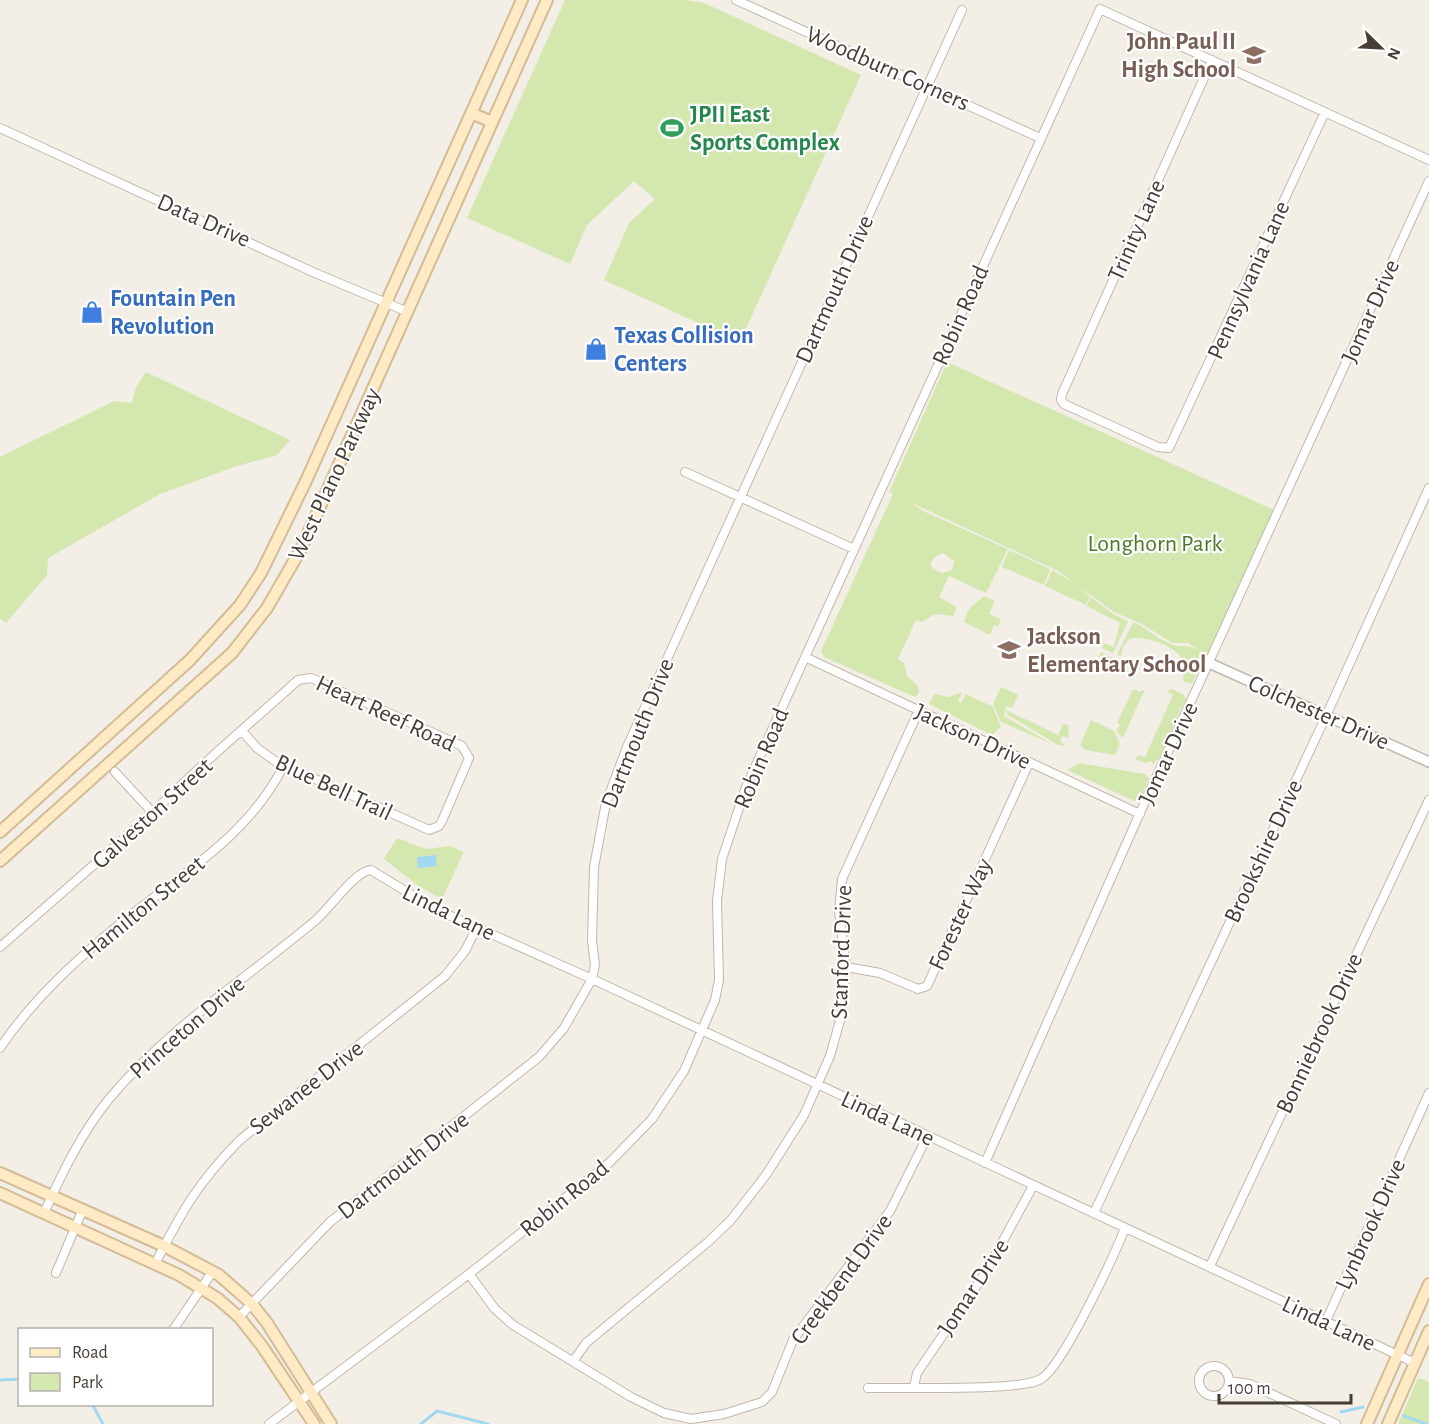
<svg xmlns="http://www.w3.org/2000/svg" width="1429" height="1424" viewBox="0 0 1429 1424" font-family="'Alegreya Sans',sans-serif">
<style>
.green{fill:#d4e7af;fill-rule:evenodd}
.water{fill:#a2d9f0}
.lines{fill:none;stroke-linecap:round;stroke-linejoin:round}
.stream{stroke:#a2d9f0;stroke-width:3}
.minor-casing{stroke:#c1b7ac;stroke-width:10}
.tertiary-casing{stroke:#c1b7ac;stroke-width:12}
.secondary-casing{stroke:#d3bc96;stroke-width:14}
.minor{stroke:#fff;stroke-width:8}
.tertiary{stroke:#fff;stroke-width:9}
.secondary{stroke:#feeac5;stroke-width:10}
.labels{text-anchor:middle;stroke-width:4.5;stroke-linejoin:round;paint-order:stroke}
.education-label{font-size:24px;font-weight:bold;fill:#785e54;stroke:#fff;text-anchor:end}
.street-label{font-size:24px;fill:#463d35;stroke:#fff}
.leisure-label{font-size:24px;font-weight:bold;fill:#27864d;stroke:#fff;text-anchor:start}
.shop-label{font-size:24px;font-weight:bold;fill:#366cbe;stroke:#fff;text-anchor:start}
.park-label{font-size:24px;fill:#4f7729;stroke:#fff}
</style>
<rect width="100%" height="100%" fill="#f3eee6"/>
<!-- green -->
<path class="green" d="M 565,0 L 686,0 L 704,3 L 861,75 L 740,342 L 604,280 L 629,223 L 655,199 L 634,181 L 587,225 L 570,264 L 467,218 Z
M 947,362 L 1274,510 L 1207,655 L 1188,643 L 1172,643 L 1142,624 L 1114,612 L 1058,571 L 912,503 L 921,510 L 1008,549 L 986,593 L 949,576 L 939,597 L 956,607 L 954,616 L 935,614 L 922,622 L 916,620 L 898,659 L 904,663 L 907,676 L 918,686 L 919,693 L 915,697 L 824,657 L 821,651 L 893,494 L 889,492 ZM 943,553 L 954,561 L 952,570 L 942,573 L 931,567 C 930,559 936,556 943,553 Z
M 146,372 L 290,440 L 277,455 L 234,467 L 160,494 L 48,558 L 47,575 L 6,623 L 0,619 L 0,457 L 114,401 L 132,403 L 136,387 Z
M 1009,550 L 1050,569 L 1044,585 L 1002,567 Z
M 1052,570 L 1076,584 L 1090,596 L 1086,605 L 1045,586 Z
M 984,596 L 995,601 L 989,614 L 1001,619 L 998,627 L 994,625 L 990,635 L 964,622 L 968,610 Z
M 1091,597 L 1113,614 L 1128,621 L 1113,653 L 1102,648 L 1104,643 L 1114,647 L 1120,623 L 1087,606 Z
M 1133,622 C 1147,628 1157,639 1171,644 C 1182,649 1194,641 1205,657 L 1192,683 L 1184,682 C 1182,674 1186,667 1182,659 C 1176,646 1140,633 1128,640 L 1123,647 L 1121,656 L 1117,655 Z
M 1101,652 L 1117,660 L 1112,675 L 1095,667 Z
M 1001,687 L 1018,695 L 1012,708 L 1006,706 L 1004,716 L 1052,744 L 1001,722 L 993,704 Z
M 1133,689 L 1140,692 L 1145,689 L 1123,738 L 1116,731 L 1120,724 L 1117,723 Z
M 1172,689 L 1183,694 L 1186,699 L 1181,709 L 1178,709 L 1180,711 L 1160,757 L 1153,764 L 1151,761 L 1146,763 L 1135,759 L 1138,755 L 1145,757 L 1173,695 L 1167,691 Z
M 962,692 L 958,702 L 961,703 L 966,694 L 993,707 L 1001,727 L 992,735 L 929,704 L 934,694 L 949,697 Z
M 1006,710 L 1058,735 L 1063,724 L 1068,725 L 1069,738 L 1062,736 L 1060,740 L 1065,746 L 1058,745 L 1008,715 Z
M 1091,720 L 1114,731 L 1120,744 L 1115,755 L 1085,750 L 1080,745 Z
M 1079,763 L 1145,774 L 1149,778 L 1141,798 L 1134,801 L 1067,770 Z
M 397,838 L 426,849 L 450,846 L 464,852 L 442,899 L 417,885 L 384,859 Z
M 1418,1378 L 1429,1382 L 1429,1424 L 1398,1424 Z"/>
<!-- water -->
<path class="water" d="M 436,855 L 437,866 L 418,868 L 417,857 Z"/>
<g class="lines">
<!-- stream -->
<path class="stream" d="M 0,1380 L 20,1379
M 92,1404 L 103,1424
M 1341,1412 L 1363,1407
M 1404,1416 L 1426,1424
M 421,1424 L 437,1411 L 488,1424"/>
<!-- minor casing -->
<g class="minor-casing">
<path id="minor" d="M 736,0 L 1040,138
M 1212,60 L 1062,394 L 1061,400 L 1064,404 L 1158,447 L 1169,448 L 1325,112
M 0,128 L 315,273 L 408,312
M 685,472 L 854,549
M 805,657 L 1140,814
M 115,772 L 153,813
M 0,947 L 153,813 C 198,766 250,724 298,680 L 311,678 L 462,746 L 469,758 L 442,821 L 439,826 L 429,830 L 275,761 L 257,748 L 242,731
M 846,967 L 880,973 L 918,989 L 927,986 L 1029,763
M 0,1048 C 33,999 76,960 121,923 C 181,874 248,837 284,765
M 985,1163 L 1143,806 L 1429,181
M 44,1213 C 62,1173 82,1132 109,1099 C 168,1028 246,979 316,920 C 329,909 356,870 371,870 L 433,908 L 592,979 L 1415,1363
M 1094,1213 L 1326,716 L 1429,488
M 155,1264 C 182,1211 198,1182 241,1139 L 445,976 L 465,951 L 477,927
M 1210,1266 L 1429,800
M 56,1273 L 83,1209
M 469,1274 L 495,1309 L 513,1325 L 631,1397 L 664,1413 L 691,1419 L 724,1414 L 762,1402 L 772,1392 L 793,1340 L 890,1211 L 927,1137
M 239,1317 L 330,1222 L 539,1057 L 564,1028 L 592,979 L 595,965 L 592,941 L 594,867 L 606,803 L 627,747 L 962,10
M 1326,1321 L 1429,1093
M 173,1330 L 213,1271
M 574,1360 L 586,1343 L 708,1242 L 731,1220 L 766,1175 L 804,1115 L 830,1056 L 841,1017 L 846,967 L 839,911 L 842,879 L 919,710
M1199 1381a15 15 0 1 1 30 0a15 15 0 1 1-30 0Z
M 1229,1381 L 1250,1384 L 1336,1424
M 914,1387 L 917,1373 L 986,1272 L 1033,1186
M 868,1388 C 899,1387 1020,1392 1041,1379 C 1063,1366 1114,1256 1125,1228
M 269,1424 L 469,1274 L 608,1164 L 652,1119 L 684,1071 L 715,1000 L 719,980 L 717,901 L 722,859 L 746,787 L 1100,9 L 1429,160"/>
</g>
<!-- tertiary casing -->
<g class="tertiary-casing">
<path id="tertiary" d="M 1209,663 L 1429,762"/>
</g>
<!-- secondary casing -->
<g class="secondary-casing">
<path id="secondary" d="M 471,113 L 492,122
M 0,832 L 190,660 L 240,605 L 261,573 L 306,481 L 522,0
M 0,861 L 232,653 L 267,608 L 301,549 L 547,0
M 0,1173 L 164,1246 L 219,1275 L 252,1304 L 267,1323 L 331,1424
M 0,1193 L 179,1275 L 217,1298 L 239,1317 L 262,1346 L 314,1424
M 1367,1424 L 1429,1284
M 1388,1424 L 1429,1331"/>
</g>
<!-- minor -->
<use href="#minor" class="minor"/>
<!-- tertiary -->
<use href="#tertiary" class="tertiary"/>
<!-- secondary -->
<use href="#secondary" class="secondary"/>
</g>
<!-- icons -->
<defs>
<g id="school-bare" transform="scale(1.8)"><path d="M0-5L7-2L0 1L-7-2ZM-4 1L0 2.5L4 1V4Q0 6-4 4Z" fill="#8d6e63" stroke="#fff" stroke-width="2.5" paint-order="stroke"/></g>
<g id="stadium-bare" transform="scale(1.8)"><path d="M0-5a6.5 5 0 1 0 0 10a6.5 5 0 1 0 0-10ZM-3.5-1.8h7v3.6h-7Z" fill="#2e9e5b" stroke="#fff" stroke-width="2.5" paint-order="stroke"/></g>
<g id="shop-bare" transform="scale(1.8)"><path d="M-5-2.5h2.3a2.7 3.5 0 0 1 5.4 0H5L5.5 6h-11ZM-1.5-2.5h3a1.5 2.3 0 0 0-3 0Z" fill="#3f7fe0" stroke="#fff" stroke-width="2.5" paint-order="stroke"/></g>
</defs>
<g fill-rule="evenodd">
<use href="#school-bare" x="1254" y="55"/>
<use href="#stadium-bare" x="672" y="128"/>
<use href="#shop-bare" x="92" y="312"/>
<use href="#shop-bare" x="596" y="349"/>
<use href="#school-bare" x="1009" y="650"/>
</g>
<g class="labels">
<!-- education labels -->
<g class="education-label">
<text x="1236" y="49">John Paul II<tspan x="1236" dy="28">High School</tspan></text>
<text x="1027" y="644" text-anchor="start">Jackson<tspan x="1027" dy="28">Elementary School</tspan></text>
</g>
<!-- street labels -->
<g class="street-label">
<text transform="translate(888 68) rotate(24)" y="8">Woodburn Corners</text>
<text transform="translate(204 220) rotate(24)" y="8">Data Drive</text>
<text transform="translate(1136 230) rotate(-66)" y="8">Trinity Lane</text>
<text transform="translate(1248 280) rotate(-66)" y="8">Pennsylvania Lane</text>
<text transform="translate(834 289) rotate(-66)" y="8">Dartmouth Drive</text>
<text transform="translate(1370 311) rotate(-66)" y="8">Jomar Drive</text>
<text transform="translate(960 315) rotate(-66)" y="8">Robin Road</text>
<text transform="translate(334 474) rotate(-65)" y="8">West Plano Parkway</text>
<text transform="translate(1319 712) rotate(24)" y="8">Colchester Drive</text>
<text transform="translate(386 713) rotate(25)" y="8">Heart Reef Road</text>
<text transform="translate(637 733) rotate(-68)" y="8">Dartmouth Drive</text>
<text transform="translate(973 736) rotate(25)" y="8">Jackson Drive</text>
<text transform="translate(1168 753) rotate(-65)" y="8">Jomar Drive</text>
<text transform="translate(761 758) rotate(-67)" y="8">Robin Road</text>
<text transform="translate(334 787) rotate(25)" y="8">Blue Bell Trail</text>
<text transform="translate(152 813) rotate(-42)" y="8">Galveston Street</text>
<text transform="translate(1263 851) rotate(-65)" y="8">Brookshire Drive</text>
<text transform="translate(143 907) rotate(-39)" y="8">Hamilton Street</text>
<text transform="translate(449 912) rotate(26)" y="8">Linda Lane</text>
<text transform="translate(960 914) rotate(-65)" y="8">Forester Way</text>
<text transform="translate(841 952) rotate(-88)" y="8">Stanford Drive</text>
<text transform="translate(187 1027) rotate(-41)" y="8">Princeton Drive</text>
<text transform="translate(1319 1033) rotate(-65)" y="8">Bonniebrook Drive</text>
<text transform="translate(306 1087) rotate(-38)" y="8">Sewanee Drive</text>
<text transform="translate(888 1118) rotate(25)" y="8">Linda Lane</text>
<text transform="translate(403 1165) rotate(-38)" y="8">Dartmouth Drive</text>
<text transform="translate(564 1198) rotate(-39)" y="8">Robin Road</text>
<text transform="translate(1370 1224) rotate(-66)" y="8">Lynbrook Drive</text>
<text transform="translate(841 1279) rotate(-54)" y="8">Creekbend Drive</text>
<text transform="translate(973 1287) rotate(-57)" y="8">Jomar Drive</text>
<text transform="translate(1329 1323) rotate(25)" y="8">Linda Lane</text>
</g>
<!-- leisure labels -->
<g class="leisure-label">
<text x="690" y="122">JPII East<tspan x="690" dy="28">Sports Complex</tspan></text>
</g>
<!-- shop labels -->
<g class="shop-label">
<text x="110" y="306">Fountain Pen<tspan x="110" dy="28">Revolution</tspan></text>
<text x="614" y="343">Texas Collision<tspan x="614" dy="28">Centers</tspan></text>
</g>
<!-- park labels -->
<g class="park-label">
<text x="1155" y="551">Longhorn Park</text>
</g>
</g>
<!-- legend -->
<rect x="18" y="1328" width="195" height="78" fill="#ffffff" stroke="#b5b1ae" stroke-width="1.5"/>
<rect x="30" y="1348" width="30" height="9" fill="#feeac5" stroke="#b5b1ae" stroke-width="1.5"/>
<text x="72" y="1358" font-size="18" fill="#463d35">Road</text>
<rect x="30" y="1373" width="30" height="18" fill="#d4e7af" stroke="#b5b1ae" stroke-width="1.5"/>
<text x="72" y="1388" font-size="18" fill="#463d35">Park</text>
<!-- north arrow -->
<g transform="translate(1381 48) rotate(114)" stroke="#ffffff" stroke-width="4.5" paint-order="stroke">
<path d="M0-4.5L10 22L0 15L-10 22Z" fill="#463d35"/>
<text y="-9" font-size="16" font-weight="bold" text-anchor="middle" fill="#463d35">N</text>
</g>
<!-- scale -->
<path d="M1219 1394v9h132v-9" fill="none" stroke="#463d35" stroke-width="3"/>
<text x="1228" y="1394" font-size="18" fill="#463d35" stroke="#ffffff" stroke-width="4.5" paint-order="stroke">100 m</text>
</svg>
